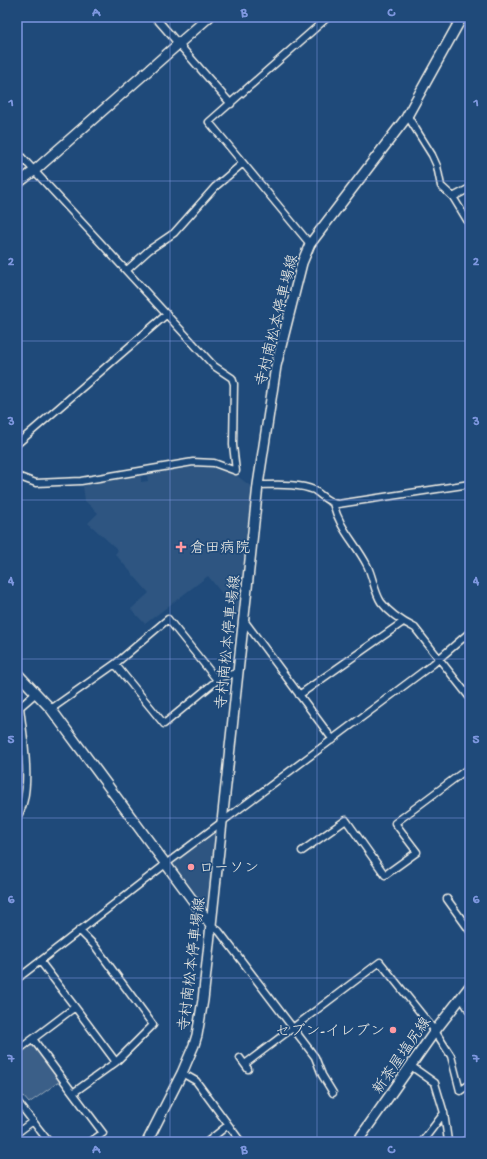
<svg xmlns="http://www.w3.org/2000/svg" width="487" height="1159" viewBox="0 0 487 1159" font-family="'Gochi Hand','Klee One',sans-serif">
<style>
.built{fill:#2d5581}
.green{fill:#3a5f88;stroke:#97a8b8}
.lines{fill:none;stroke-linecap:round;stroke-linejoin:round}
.street-casing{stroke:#f4f1e8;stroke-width:9}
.secondary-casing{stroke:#f4f1e8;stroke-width:12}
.street{stroke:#1f4a7a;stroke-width:6}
.secondary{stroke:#1f4a7a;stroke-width:9}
.grid{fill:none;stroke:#7e97df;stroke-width:1;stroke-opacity:0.55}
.poi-dot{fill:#ff9aa2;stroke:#1f4a7a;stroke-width:1.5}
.labels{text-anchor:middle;stroke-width:3.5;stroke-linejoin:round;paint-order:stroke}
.street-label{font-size:15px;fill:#f4f1e8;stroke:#1f4a7a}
.poi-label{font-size:15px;fill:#f4f1e8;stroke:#1f4a7a;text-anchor:start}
.neatline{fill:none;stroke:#7e97df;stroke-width:1.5}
.grid-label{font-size:13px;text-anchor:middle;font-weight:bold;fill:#7e97df}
</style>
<rect width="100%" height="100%" fill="#1f4a7a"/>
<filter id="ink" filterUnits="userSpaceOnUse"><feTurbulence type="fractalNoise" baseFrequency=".025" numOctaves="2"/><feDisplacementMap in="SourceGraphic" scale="8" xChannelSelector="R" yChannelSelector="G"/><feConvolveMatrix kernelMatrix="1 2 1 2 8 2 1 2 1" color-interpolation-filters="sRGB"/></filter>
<g filter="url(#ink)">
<!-- built -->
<path class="built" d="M 204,465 L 236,475 L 253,488 L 238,614 L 208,576 L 145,624 L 131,609 L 149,593 L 115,554 L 118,550 L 88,523 L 98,513 L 85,501 L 83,486 L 138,475 L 141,477 L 141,482 L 148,481 L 147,475 L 149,473 Z
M 213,833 L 216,834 L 209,907 L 205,910 L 172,864 Z"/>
<!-- green -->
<path class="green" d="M 30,1046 L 33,1046 L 60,1081 L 29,1103 L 17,1089 L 17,1055 Z"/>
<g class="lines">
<!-- street casing -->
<g class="street-casing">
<path id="street" d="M 155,17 L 231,104
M 407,115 L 432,155 L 437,166 L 441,186 L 453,197
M 17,152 L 214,366 L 232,378 L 234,384 L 233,445 L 236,471 L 214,463 L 193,462 L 81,481 L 36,483 L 17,476
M 470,188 L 453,197 L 470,225
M 310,244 L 209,122 L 328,17
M 127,270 L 149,250 L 174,233 L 215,187 L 243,163
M 17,444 L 167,314
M 258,485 C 275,485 298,483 314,490 C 322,495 328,503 338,504 L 470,484
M 333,503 C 340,530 355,542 367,565 C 373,577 374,591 381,602 C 390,614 403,622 415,628 L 470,698
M 243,619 L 333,740
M 115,664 L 164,724 L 221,677 L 237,673
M 299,695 L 403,622
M 51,709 L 115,664 L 168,619 L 217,680
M 17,817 C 34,793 23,735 20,707 L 35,694
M 302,851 L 346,820 L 385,875 L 417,852 L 395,823 L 470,767
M 447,899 L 470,931
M 211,925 L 219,931 L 315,1057 L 322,1075 L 333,1093
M 79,930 L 95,946 L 153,1025 L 116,1062 L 73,1093 L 103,1133 L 90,1142
M 40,961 L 75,1007
M 17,979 L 167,863 L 433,664 L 470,632
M 461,997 L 470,1012
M 33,1039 L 73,1093
M 17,1051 L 75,1007 L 116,1062
M 240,1058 L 248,1069
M 245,1064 L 380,962 L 435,1031 L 451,1056 L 460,1091 L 470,1084
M 411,1066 L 435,1083 L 444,1113 L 448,1141 L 450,1142
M 182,1073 L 196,1081 L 241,1142
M 17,1101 L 49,1142
M 17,1133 L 33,1121
M 207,1142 L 228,1125
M 422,1142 L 444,1113
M 463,1142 L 470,1138"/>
</g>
<!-- secondary casing -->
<g class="secondary-casing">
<path id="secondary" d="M 17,184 L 34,171 L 209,17
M 17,673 L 51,709 L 211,925
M 147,1142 L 182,1073 L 194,1045 L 197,1035 L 203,1000 L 258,485 L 276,366 L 302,263 L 310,244 L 406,118 L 462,17
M 357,1142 L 435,1031 L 470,986"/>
</g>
<!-- street -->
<use href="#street" class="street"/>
<!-- secondary -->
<use href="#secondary" class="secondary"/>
</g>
</g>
<!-- grid -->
<path class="grid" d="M 170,17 L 170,1142M 317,17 L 317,1142M 17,181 L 470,181M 17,341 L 470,341M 17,500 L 470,500M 17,659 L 470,659M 17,818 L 470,818M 17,978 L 470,978"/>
<!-- markers -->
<g class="poi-dot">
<path d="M179 541h4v4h4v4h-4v4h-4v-4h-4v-4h4z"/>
<circle cx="191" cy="867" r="4"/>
<circle cx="393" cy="1030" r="4"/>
</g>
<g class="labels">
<!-- street labels -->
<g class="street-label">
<text transform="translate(276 320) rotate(-76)" y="5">寺村南松本停車場線</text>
<text transform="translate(227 642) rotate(-84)" y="5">寺村南松本停車場線</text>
<text transform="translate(191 964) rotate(-83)" y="5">寺村南松本停車場線</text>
<text transform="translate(401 1055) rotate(-55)" y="5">新茶屋塩尻線</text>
</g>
<!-- poi labels -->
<g class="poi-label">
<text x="190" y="552">倉田病院</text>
<text x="199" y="872">ローソン</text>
<text x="385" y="1035" text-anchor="end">セブン-イレブン</text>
</g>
</g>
<!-- margin -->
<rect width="487" height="1159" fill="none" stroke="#1f4a7a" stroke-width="44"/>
<rect x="22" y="22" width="443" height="1115" class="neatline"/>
<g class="grid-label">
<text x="96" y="16">A</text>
<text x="244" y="16">B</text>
<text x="391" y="16">C</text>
<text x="11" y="106">1</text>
<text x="476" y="106">1</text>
<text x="11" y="265">2</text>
<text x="476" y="265">2</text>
<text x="11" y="425">3</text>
<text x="476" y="425">3</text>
<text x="11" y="584">4</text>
<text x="476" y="584">4</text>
<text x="11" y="743">5</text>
<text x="476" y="743">5</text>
<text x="11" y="903">6</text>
<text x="476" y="903">6</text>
<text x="11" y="1062">7</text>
<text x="476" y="1062">7</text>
<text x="96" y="1153">A</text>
<text x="244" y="1153">B</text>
<text x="391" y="1153">C</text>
</g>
</svg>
